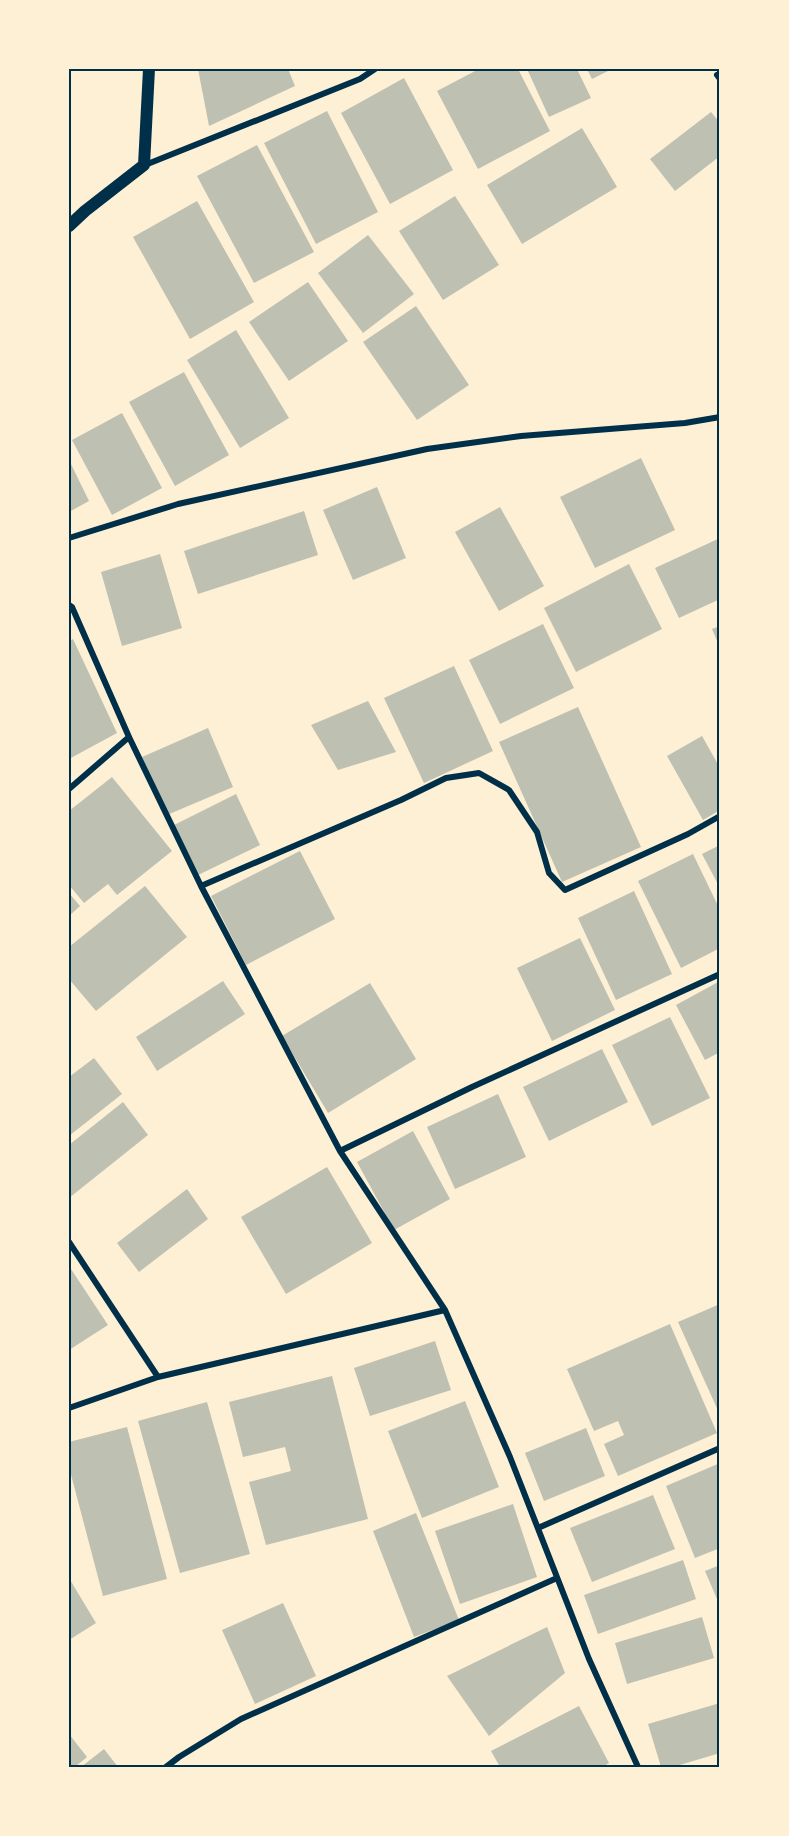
<svg xmlns="http://www.w3.org/2000/svg" width="789" height="1836" viewBox="0 0 789 1836" font-family="'Fira Sans',sans-serif">
<style>
.building{fill:#bec0b2}
.lines{fill:none;stroke-linecap:round;stroke-linejoin:round}
.minor{stroke:#003049;stroke-width:6}
.secondary{stroke:#003049;stroke-width:12}
.neatline{fill:none;stroke:#003049;stroke-width:2}
</style>
<rect width="100%" height="100%" fill="#fdf0d5"/>
<!-- building -->
<path class="building" d="M 198,69 L 288,69 L 295,86 L 209,126 Z
M 479,69 L 518,69 L 550,131 L 478,169 L 437,91 Z
M 527,69 L 577,69 L 591,98 L 549,117 Z
M 587,69 L 612,69 L 592,79 Z
M 404,78 L 453,170 L 390,204 L 341,113 Z
M 327,111 L 378,212 L 316,244 L 264,143 Z
M 711,112 L 720,123 L 720,156 L 675,191 L 650,159 Z
M 582,128 L 617,187 L 522,244 L 487,185 Z
M 257,145 L 314,252 L 254,283 L 197,176 Z
M 455,196 L 499,265 L 443,300 L 399,231 Z
M 197,201 L 254,302 L 190,339 L 133,237 Z
M 368,235 L 414,294 L 363,333 L 318,273 Z
M 308,282 L 348,341 L 289,381 L 249,322 Z
M 416,306 L 469,385 L 417,420 L 363,342 Z
M 236,330 L 289,418 L 240,448 L 187,360 Z
M 184,372 L 229,455 L 175,486 L 129,402 Z
M 122,413 L 162,488 L 112,515 L 72,440 Z
M 641,458 L 675,530 L 595,568 L 560,497 Z
M 69,460 L 89,501 L 69,512 Z
M 377,487 L 406,558 L 353,580 L 323,510 Z
M 500,507 L 544,586 L 499,611 L 455,532 Z
M 304,511 L 318,555 L 198,594 L 184,551 Z
M 720,538 L 720,599 L 679,618 L 655,568 Z
M 160,554 L 182,628 L 122,646 L 101,572 Z
M 629,564 L 662,629 L 576,672 L 544,608 Z
M 543,624 L 574,688 L 500,724 L 469,660 Z
M 720,626 L 720,648 L 712,629 Z
M 73,639 L 117,733 L 69,759 L 69,641 Z
M 454,666 L 493,751 L 424,783 L 384,698 Z
M 368,701 L 396,752 L 338,770 L 311,725 Z
M 578,707 L 641,847 L 562,882 L 499,742 Z
M 208,728 L 233,787 L 167,815 L 142,757 Z
M 702,736 L 720,768 L 720,810 L 703,820 L 667,756 Z
M 112,777 L 172,851 L 117,895 L 108,884 L 84,903 L 69,885 L 69,811 Z
M 236,794 L 260,845 L 196,876 L 172,826 Z
M 720,845 L 720,888 L 702,854 Z
M 300,851 L 335,919 L 246,965 L 211,896 Z
M 693,854 L 720,910 L 720,948 L 681,968 L 638,881 Z
M 145,886 L 187,937 L 96,1011 L 69,979 L 69,947 Z
M 634,891 L 672,974 L 616,1000 L 578,918 Z
M 69,893 L 80,906 L 69,916 Z
M 580,938 L 615,1010 L 552,1041 L 517,968 Z
M 223,981 L 245,1014 L 157,1071 L 136,1037 Z
M 720,981 L 720,1052 L 705,1060 L 676,1005 Z
M 370,983 L 416,1059 L 328,1113 L 282,1036 Z
M 670,1017 L 710,1098 L 652,1126 L 612,1045 Z
M 602,1049 L 628,1102 L 549,1141 L 523,1087 Z
M 94,1058 L 122,1094 L 69,1136 L 69,1077 Z
M 498,1094 L 526,1157 L 455,1189 L 427,1127 Z
M 123,1102 L 148,1135 L 69,1198 L 69,1145 Z
M 413,1131 L 450,1199 L 394,1230 L 357,1162 Z
M 327,1167 L 372,1243 L 286,1294 L 241,1217 Z
M 187,1189 L 208,1219 L 139,1272 L 117,1243 Z
M 69,1266 L 108,1325 L 69,1350 Z
M 720,1304 L 720,1415 L 678,1322 Z
M 670,1324 L 717,1433 L 618,1476 L 604,1444 L 624,1435 L 618,1421 L 594,1431 L 567,1369 Z
M 435,1341 L 451,1390 L 370,1416 L 354,1368 Z
M 332,1376 L 368,1519 L 266,1545 L 249,1482 L 291,1471 L 285,1447 L 243,1457 L 229,1402 Z
M 465,1401 L 499,1487 L 422,1518 L 388,1431 Z
M 207,1402 L 250,1554 L 180,1573 L 138,1421 Z
M 127,1427 L 167,1579 L 103,1596 L 69,1467 L 69,1442 Z
M 586,1428 L 605,1476 L 544,1501 L 525,1453 Z
M 720,1463 L 720,1548 L 695,1558 L 666,1486 Z
M 653,1495 L 675,1549 L 592,1582 L 570,1528 Z
M 513,1504 L 537,1577 L 460,1604 L 435,1531 Z
M 416,1513 L 459,1620 L 414,1637 L 373,1531 Z
M 683,1560 L 696,1599 L 598,1634 L 584,1595 Z
M 720,1565 L 720,1606 L 705,1571 Z
M 69,1578 L 96,1623 L 69,1640 Z
M 283,1603 L 316,1676 L 255,1704 L 222,1630 Z
M 702,1617 L 714,1658 L 627,1684 L 615,1643 Z
M 547,1627 L 565,1673 L 489,1736 L 447,1676 Z
M 720,1703 L 720,1753 L 673,1767 L 661,1767 L 648,1724 Z
M 579,1706 L 609,1763 L 602,1767 L 500,1767 L 491,1751 Z
M 69,1734 L 87,1757 L 75,1767 L 69,1767 Z
M 104,1749 L 118,1767 L 81,1767 Z"/>
<g class="lines">
<!-- minor -->
<path class="minor" d="M 717,75 L 720,79
M 145,165 L 360,79 L 375,69
M 69,538 L 178,504 L 427,449 L 521,436 L 685,423 L 720,417
M 69,605 L 72,607 L 129,737 L 201,886 L 340,1151 L 445,1310 L 510,1457 L 589,1659 L 638,1767
M 69,789 L 129,737
M 201,886 L 401,800 L 446,778 L 479,773 L 509,790 L 537,832 L 549,873 L 565,890 L 688,834 L 720,816
M 340,1151 L 472,1087 L 720,974
M 69,1242 L 158,1377 L 69,1408
M 158,1377 L 445,1310
M 538,1528 L 720,1448
M 166,1767 L 179,1757 L 241,1719 L 557,1578"/>
<!-- secondary -->
<path class="secondary" d="M 69,226 L 85,211 L 144,165 L 149,69"/>
</g>
<!-- border -->
<rect width="789" height="1836" fill="none" stroke="#fdf0d5" stroke-width="141"/>
<rect x="70" y="70" width="648" height="1696" class="neatline"/>
</svg>
